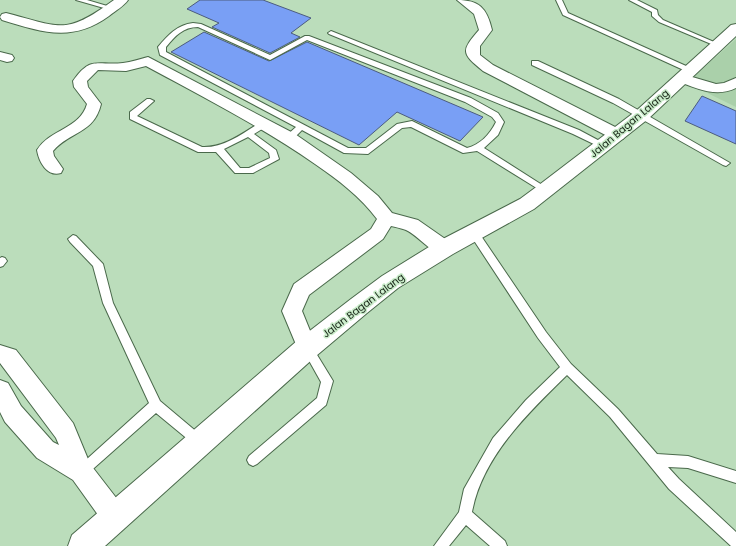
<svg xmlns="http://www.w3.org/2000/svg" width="736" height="546" viewBox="0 0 736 546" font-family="Poppins,sans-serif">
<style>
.built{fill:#aad0aa}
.building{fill:#799ff5;stroke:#4c5c7e}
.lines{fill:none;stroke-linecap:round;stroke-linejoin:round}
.lane-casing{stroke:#4a694b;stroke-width:2}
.street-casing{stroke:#4a694b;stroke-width:2}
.secondary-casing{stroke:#4a694b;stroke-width:2}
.lane{fill:#fff;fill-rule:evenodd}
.street{fill:#fff;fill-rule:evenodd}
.secondary{fill:#fff;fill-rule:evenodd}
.labels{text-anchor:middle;stroke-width:3;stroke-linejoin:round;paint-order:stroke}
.street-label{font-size:10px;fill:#142014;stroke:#c8ebc8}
</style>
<rect width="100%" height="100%" fill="#bdb"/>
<!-- built -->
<path class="built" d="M 736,39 L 736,107 L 687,83 Z"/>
<!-- building -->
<path class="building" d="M 200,0 L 263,0 L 311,18 L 291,33 L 300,37 L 270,53 L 212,27 L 219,23 L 187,9 Z
M 204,32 L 269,61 L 307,42 L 483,117 L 460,141 L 397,112 L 359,145 L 171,52 Z
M 702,96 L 736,111 L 736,144 L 685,121 Z"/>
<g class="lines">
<!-- lane casing -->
<g class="lane-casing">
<path id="lane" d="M 76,0 L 87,0 L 114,8 L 111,10 Z
M 556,0 L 562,0 L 568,13 L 695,70 L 688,72 L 563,15 Z
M 629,0 L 637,0 L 657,10 L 658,15 L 663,20 L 721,45 L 716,46 L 659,22 L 652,16 L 652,12 Z
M 193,23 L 201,24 L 270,55 L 305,36 L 309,36 L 471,98 L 498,113 L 504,122 L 498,135 L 484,148 L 550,190 L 549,192 L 543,192 L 477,151 L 463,153 L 411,127 L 402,128 L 368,154 L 344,153 L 302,130 L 292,140 L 286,140 L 286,136 L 296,127 L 160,55 L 158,47 C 168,35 177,25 193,23 ZM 198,27 L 270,60 L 307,40 L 465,102 L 492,117 L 496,122 C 490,134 480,145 467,148 L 412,121 L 397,124 L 366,148 L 348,148 L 166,52 L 166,47 C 175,36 183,27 198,27 Z
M 331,31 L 579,130 L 609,146 L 605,149 L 602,148 L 573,134 L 329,34 L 328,33 Z
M 532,61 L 538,61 L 619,99 L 730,163 L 726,166 L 723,165 L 613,103 L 532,65 Z
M 147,99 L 150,99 L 154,101 L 137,116 L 202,147 C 224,148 243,133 261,122 L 267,122 L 267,126 L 254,134 L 276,150 L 279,159 L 253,173 L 235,173 L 216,152 L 198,152 L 130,119 L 130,112 ZM 248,137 L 269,153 L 270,158 L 249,168 L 240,168 L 224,149 Z
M 474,229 L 477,230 L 546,332 L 571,364 L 618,409 L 657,454 L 688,456 L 736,471 L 736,483 L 688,468 L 668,467 L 679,479 L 736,532 L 736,546 L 731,546 L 669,489 L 610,417 L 567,375 C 528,413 482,457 472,512 L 505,541 L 507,546 L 490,546 L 466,525 L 449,546 L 434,546 L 459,512 L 464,489 L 493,438 L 526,400 L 560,367 L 538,338 L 471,236 L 469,233 Z
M 73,235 L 76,236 L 103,264 L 113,303 L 160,401 L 204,438 L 206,442 L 204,446 L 200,448 L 196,446 L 156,413 L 85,476 L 81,478 L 77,476 L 75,472 L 77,468 L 149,403 L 103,303 L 93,266 L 70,242 L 68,239 Z
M 2,257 L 5,258 L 7,261 L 3,266 L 0,267 L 0,258 Z
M 307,343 L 311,345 L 333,381 L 326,405 L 257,464 L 253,466 L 249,464 L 247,460 L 249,456 L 317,398 L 321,382 L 302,348 L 303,345 Z"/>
</g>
<!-- street casing -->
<g class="street-casing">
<path id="street" d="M 114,0 L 128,0 C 124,6 115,11 109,16 C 72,43 42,32 2,20 L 0,17 L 2,14 L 6,13 C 61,27 65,36 114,0 Z
M 457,0 C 479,0 487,8 492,30 L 480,46 L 480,55 L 493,65 L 623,131 L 626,135 L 623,139 L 618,140 L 613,139 L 483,71 C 461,53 461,51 479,30 L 474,14 Z
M 0,52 L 12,55 L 14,58 L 12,61 L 7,62 L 0,60 Z
M 148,57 L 295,134 L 351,173 L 378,196 L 392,213 L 418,220 L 451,243 L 454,248 L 451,253 C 434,259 421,237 406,230 C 401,228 395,227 391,226 L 383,239 L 309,295 L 302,311 L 317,348 L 314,354 L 307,357 L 300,354 L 282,311 L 294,284 L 371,229 L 377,219 C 360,196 338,180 315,164 C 262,127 203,97 146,66 L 126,71 L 98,70 L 87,81 L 88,87 L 101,104 C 94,134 70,131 53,151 L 54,156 L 63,169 L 61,173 C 47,177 39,162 37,150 C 50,129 80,129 87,104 L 74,87 L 73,81 C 91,55 97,66 123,63 C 131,62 140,59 148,57 Z
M 682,74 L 716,84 L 724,83 L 736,78 L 736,88 C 716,98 696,88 677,81 L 675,78 L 677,75 Z
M 0,345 L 16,350 L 73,423 L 90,464 L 124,508 L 128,517 L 124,526 L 115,530 L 106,526 L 73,480 L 37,458 L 5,422 L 0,412 L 0,380 L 8,383 L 21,406 L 53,442 L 59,445 L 56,438 L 0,363 Z"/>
</g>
<!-- secondary casing -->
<g class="secondary-casing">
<path id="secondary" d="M 736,24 L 736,36 L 648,119 L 534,209 L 453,254 L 398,288 L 367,313 L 316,356 L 105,546 L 68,546 L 72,535 L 298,340 L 351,299 L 382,276 L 437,242 L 520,199 L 539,185 L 636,111 L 731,25 Z"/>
</g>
<!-- lane -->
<use href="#lane" class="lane"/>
<!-- street -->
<use href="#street" class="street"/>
<!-- secondary -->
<use href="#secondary" class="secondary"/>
</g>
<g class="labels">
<!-- street labels -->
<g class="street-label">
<text transform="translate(629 123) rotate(-40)" y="4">Jalan Bagan Lalang</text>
<text transform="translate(363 305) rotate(-37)" y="4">Jalan Bagan Lalang</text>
</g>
</g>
</svg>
